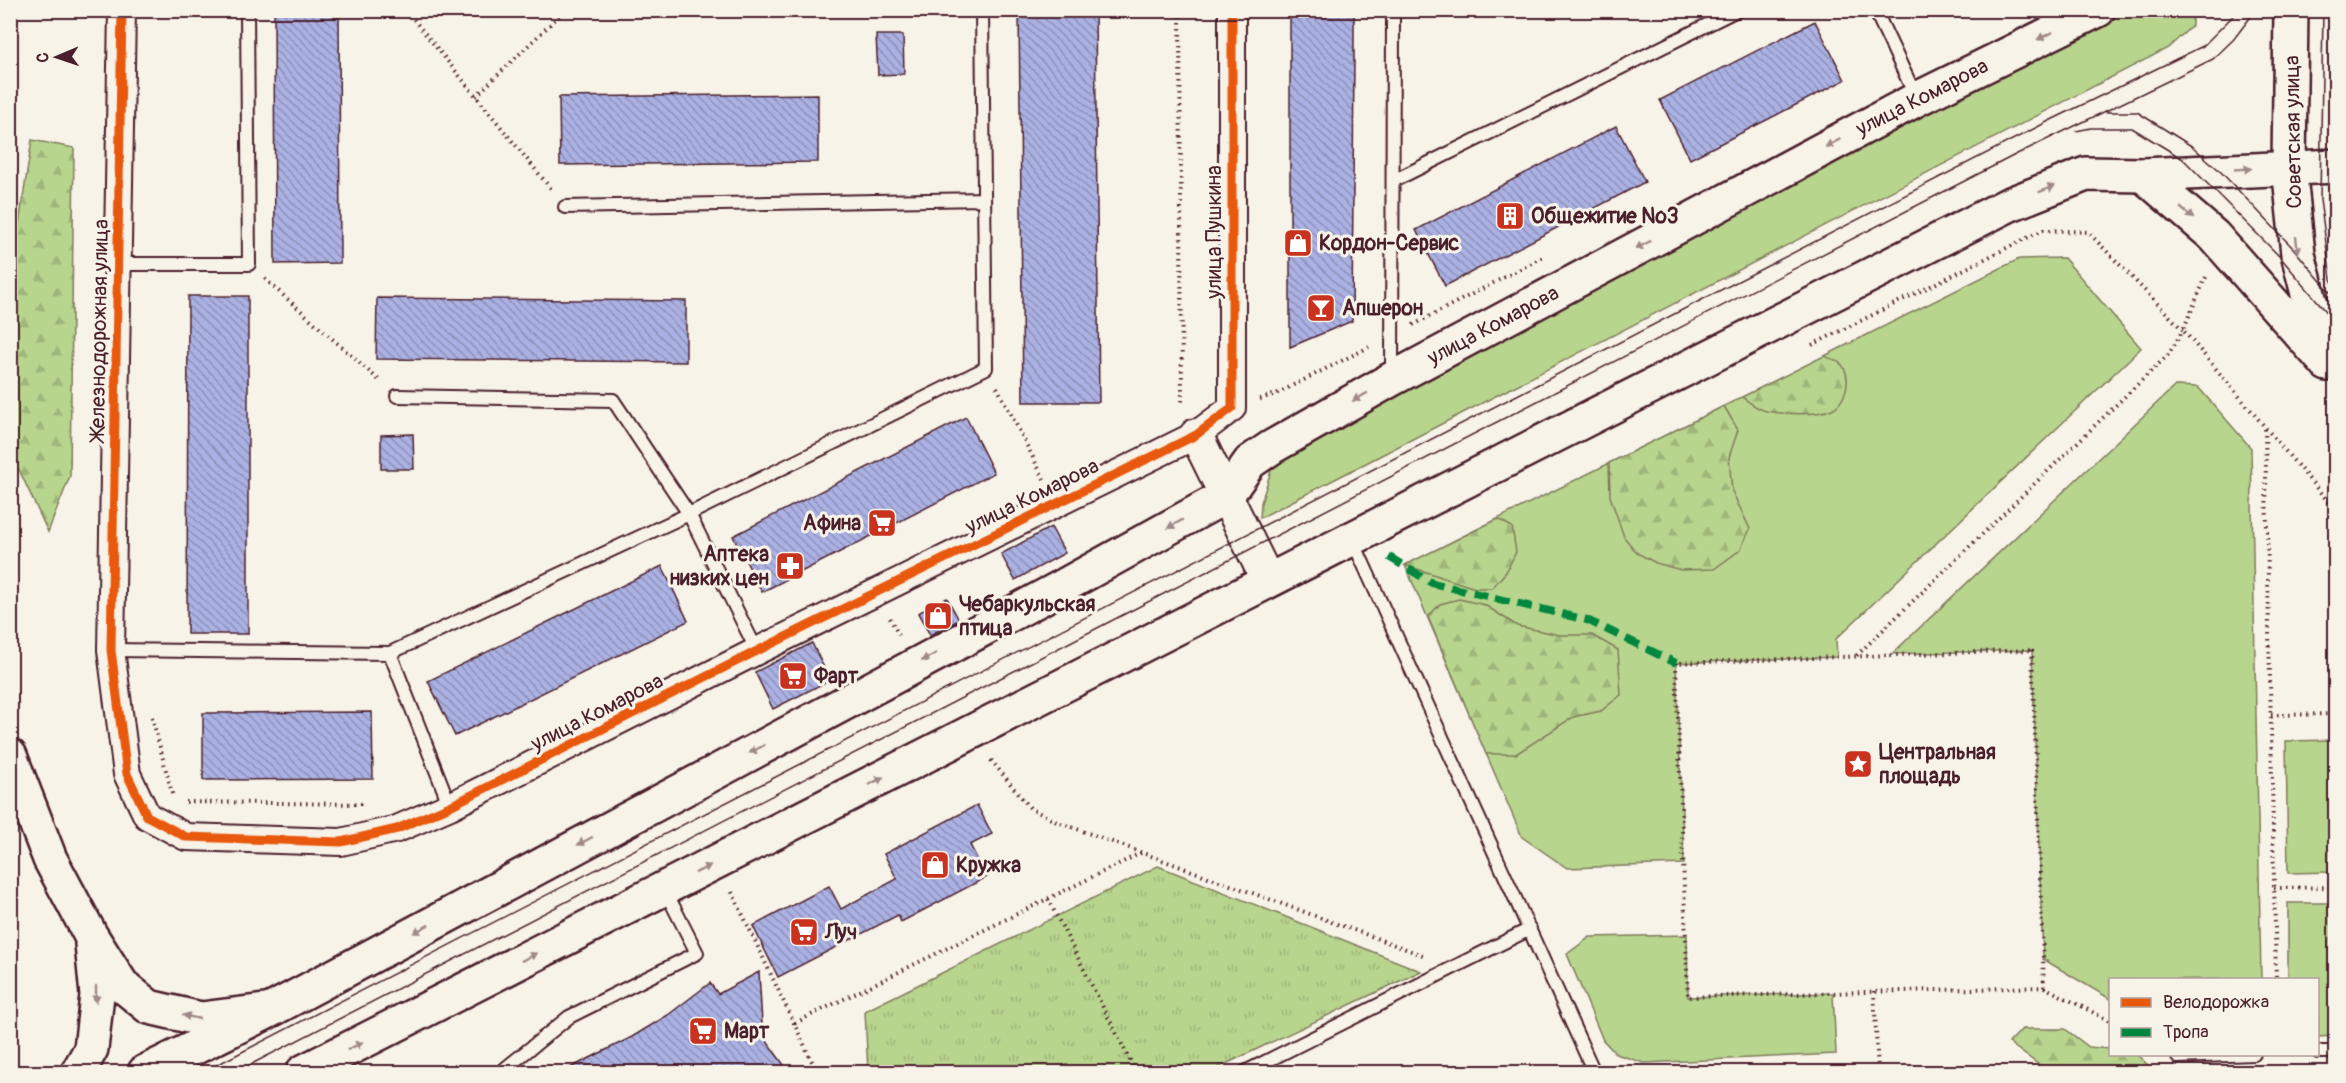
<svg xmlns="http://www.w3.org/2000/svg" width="2346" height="1083" viewBox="0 0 2346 1083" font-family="Pangolin,sans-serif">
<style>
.grass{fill:#b7d58d;stroke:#807a5c;stroke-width:1.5}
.forest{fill:url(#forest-firs);stroke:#807a5c;stroke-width:1.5}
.park{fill:url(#park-tufts);stroke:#807a5c;stroke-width:1.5}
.building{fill:url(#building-back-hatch);stroke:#4a1f2b;stroke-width:1.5}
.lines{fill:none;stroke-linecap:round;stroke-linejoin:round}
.service-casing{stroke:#4a1f2b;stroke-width:16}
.minor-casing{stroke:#4a1f2b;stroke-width:30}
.tertiary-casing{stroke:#4a1f2b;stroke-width:36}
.secondary-casing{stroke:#4a1f2b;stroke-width:38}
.primary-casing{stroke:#4a1f2b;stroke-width:38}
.path{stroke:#4a1f2b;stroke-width:4;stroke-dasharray:1.5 4.5;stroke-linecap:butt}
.service{stroke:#f7f3e8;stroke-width:12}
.minor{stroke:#f7f3e8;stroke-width:26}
.tertiary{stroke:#f7f3e8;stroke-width:32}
.secondary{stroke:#f7f3e8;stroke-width:33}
.primary{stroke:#f7f3e8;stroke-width:33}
.tram{stroke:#4a1f2b;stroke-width:1.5}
.quiet{stroke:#00873e;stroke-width:8;stroke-dasharray:15 8;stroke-linecap:butt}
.cycleway-casing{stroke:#f7f3e8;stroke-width:13}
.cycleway{stroke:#e8590c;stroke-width:9}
.oneway{fill:#a0898a}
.labels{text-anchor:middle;stroke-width:6;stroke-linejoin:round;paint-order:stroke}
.street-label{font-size:21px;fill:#4a1f2b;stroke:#f7f3e8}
.poi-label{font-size:21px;font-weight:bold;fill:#4a1f2b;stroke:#f7f3e8;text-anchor:start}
</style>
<defs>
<pattern id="forest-firs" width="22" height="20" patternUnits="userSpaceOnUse" patternTransform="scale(1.5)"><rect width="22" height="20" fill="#b7d58d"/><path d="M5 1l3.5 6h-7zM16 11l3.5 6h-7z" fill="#9fb67a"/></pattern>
<pattern id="park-tufts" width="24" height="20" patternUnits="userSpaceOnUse" patternTransform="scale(1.5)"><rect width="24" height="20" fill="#b7d58d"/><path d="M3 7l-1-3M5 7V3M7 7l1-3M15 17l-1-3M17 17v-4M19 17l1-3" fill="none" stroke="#9fb67a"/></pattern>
<pattern id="building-back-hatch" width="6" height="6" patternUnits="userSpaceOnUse" patternTransform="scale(1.5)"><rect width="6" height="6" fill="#abb1e2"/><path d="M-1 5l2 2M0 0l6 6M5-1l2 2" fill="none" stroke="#8d8fb7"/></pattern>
</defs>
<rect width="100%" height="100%" fill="#f7f3e8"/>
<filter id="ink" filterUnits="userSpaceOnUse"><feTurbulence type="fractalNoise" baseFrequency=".0167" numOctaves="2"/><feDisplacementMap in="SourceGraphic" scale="12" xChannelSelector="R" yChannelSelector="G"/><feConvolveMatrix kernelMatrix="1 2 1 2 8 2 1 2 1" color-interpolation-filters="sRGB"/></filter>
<g filter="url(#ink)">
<!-- grass -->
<path class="grass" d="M 2126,11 L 2192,11 L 2192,26 L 2168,48 L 1260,518 L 1261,503 L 1275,458 L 1411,381 Z
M 2064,258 L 2141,348 L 1836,639 L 1837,657 L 1676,663 L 1684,864 L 1567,868 L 1522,837 L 1405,565 L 2019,259 Z
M 2175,386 L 2198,387 L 2251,448 L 2261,979 L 2110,980 L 2110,999 L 2043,959 L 2032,650 L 1892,654 Z
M 2335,740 L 2335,872 L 2288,873 L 2286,741 Z
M 2288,903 L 2335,903 L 2335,1036 L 2318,1037 L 2318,980 L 2288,979 Z
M 1687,935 L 1688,997 L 1833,993 L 1836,1054 L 1644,1063 L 1616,1054 L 1603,1040 L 1567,954 L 1590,937 Z"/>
<!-- forest -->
<path class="forest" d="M 32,140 L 74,148 L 70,476 L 48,532 L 15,461 L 10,409 L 11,275 Z
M 1824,356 C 1831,359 1840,360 1844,368 C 1851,381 1845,403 1832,409 C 1818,416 1782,414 1766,411 C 1758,409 1749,402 1742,397 Z
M 1724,406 L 1738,430 L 1729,457 L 1732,491 L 1750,529 L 1740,550 L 1714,569 L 1681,570 L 1656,563 L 1637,553 L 1624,537 L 1610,496 L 1609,463 Z
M 1498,519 L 1512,527 L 1516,552 L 1506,572 L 1492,588 L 1475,588 L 1405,565 Z
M 1459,599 L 1485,605 L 1517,626 L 1560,635 L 1592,635 L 1618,650 L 1621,695 L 1601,711 L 1573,717 L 1516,754 L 1486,754 L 1428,617 L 1440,604 Z
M 2022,1029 L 2065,1029 L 2089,1047 L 2110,1049 L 2110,1054 L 2137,1055 L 2148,1065 L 2145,1072 L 2049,1072 L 2009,1043 Z"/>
<!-- park -->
<path class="park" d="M 1158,866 L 1421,971 L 1209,1072 L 868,1072 L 865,1011 Z"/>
<!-- building -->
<path class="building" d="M 274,10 L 339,10 L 340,263 L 275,264 Z
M 1019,10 L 1095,10 L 1099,402 L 1023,402 Z
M 1290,10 L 1354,10 L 1354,55 L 1352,321 L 1290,347 Z
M 1815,21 L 1845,80 L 1690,159 L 1660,100 Z
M 876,35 L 903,35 L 904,74 L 878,75 Z
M 818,94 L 818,162 L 560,165 L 559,97 Z
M 1616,126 L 1645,182 L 1445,286 L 1416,230 Z
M 188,296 L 248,296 L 248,634 L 187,634 Z
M 377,298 L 686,301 L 686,362 L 376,359 Z
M 966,417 L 994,473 L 762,592 L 733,536 Z
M 413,434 L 414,469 L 381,469 L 381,435 Z
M 1051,527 L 1065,553 L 1015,580 L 1001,554 Z
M 662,566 L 688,621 L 455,736 L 428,681 Z
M 947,598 L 959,620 L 930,635 L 918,613 Z
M 812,643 L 830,680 L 773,709 L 755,672 Z
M 372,712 L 373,779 L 203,780 L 203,713 Z
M 977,805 L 992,834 L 970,845 L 987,877 L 901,922 L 898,915 L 778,977 L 753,926 L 829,886 L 841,909 L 897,879 L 884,854 Z
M 759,972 L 762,1024 L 768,1043 L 789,1072 L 562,1072 L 632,1037 L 668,1015 L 710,983 L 718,994 Z"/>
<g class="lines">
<!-- service casing -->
<g class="service-casing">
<path id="service" d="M 1875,10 L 1917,99
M 1393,181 L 1737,10
M 565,207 L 983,199
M 119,264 L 249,264 L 247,10
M 1392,377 L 1393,12
M 397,396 L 613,400 L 689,514 L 986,368 L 982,10
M 1353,541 L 1594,1072
M 111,650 L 390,653 L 689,514 L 757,651
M 390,653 L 450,806
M 2318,1052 L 2336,1052
M 2178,1057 L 2254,1054
M 501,1072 L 569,1017 L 697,953 L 665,890
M 1245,1072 L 1530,929"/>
</g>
<!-- minor casing -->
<g class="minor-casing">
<path id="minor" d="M 122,10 L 111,650 L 127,774 L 147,816 L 186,837 L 341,842 L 397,829 L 450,806 L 757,651 L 1196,435 L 1232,408 L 1232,10"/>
</g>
<!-- tertiary casing -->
<g class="tertiary-casing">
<path id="tertiary" d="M 1196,435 L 1268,581"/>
</g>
<!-- secondary casing -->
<g class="secondary-casing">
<path id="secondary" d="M 2291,10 L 2289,166 L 2298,254 L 2310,302 L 2336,354
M 2143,175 L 2214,236 L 2327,364
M 10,756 L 50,859 L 91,936 L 122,985 L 149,1007 L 201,1019 L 265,1011
M 78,1072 L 91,1049 L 97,995 L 92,944"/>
</g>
<!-- primary casing -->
<g class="primary-casing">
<path id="primary" d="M 145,1072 L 269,1011 L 1058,589 L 1226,496 L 1250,462 L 1272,447 L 1392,379 L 1917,99 L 2098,10
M 303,1072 L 2008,205 L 2086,174 L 2143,175 L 2336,166"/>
</g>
<!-- path -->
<path class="path" d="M 406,10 L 552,190
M 1180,10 L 1182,406
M 476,96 L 565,10
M 2206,277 L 2183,330 L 2336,511
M 265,279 L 381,382
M 1413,325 L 1545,256
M 1812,345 L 2043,230 L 2088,232 L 2183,330 L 2169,354 L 1856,656
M 997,387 L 1044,479
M 1260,399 L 1276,394 L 1369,347
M 2265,429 L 2276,980
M 890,618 L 900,638
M 2032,650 L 2044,987 L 1688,997 L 1676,663 Z
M 2271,715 L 2336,714
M 152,717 L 173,797
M 991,760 L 1030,808 L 1055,821 L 1425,956
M 186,802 L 365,804
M 2274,888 L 2336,887
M 732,892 L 817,1072
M 1048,899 L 1136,1072
M 2044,987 L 2110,1021
M 1874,991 L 1878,1072
M 795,1023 L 1141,853"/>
<!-- service -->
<use href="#service" class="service"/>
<!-- minor -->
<use href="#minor" class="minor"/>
<!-- tertiary -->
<use href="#tertiary" class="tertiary"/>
<!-- secondary -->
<use href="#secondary" class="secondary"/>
<!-- primary -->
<use href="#primary" class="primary"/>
<!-- tram -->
<path class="tram" d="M 2323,10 L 2320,200 L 2331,279 L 2336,289
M 2106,112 L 2137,112 L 2193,147 L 2219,170 L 2293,248 L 2336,299
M 2076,131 L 2091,128 L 2132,128 L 2183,159 L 2281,258 L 2336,323
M 203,1072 L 2047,122 L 2203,46 L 2239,10
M 236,1072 L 2015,155 L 2213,59 L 2233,40 L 2256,10"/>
<!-- quiet -->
<path class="quiet" d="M 1389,557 L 1432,583 L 1587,620 L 1676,663"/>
<!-- cycleway casing -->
<g class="cycleway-casing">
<path id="cycleway" d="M 122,10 L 111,650 L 127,774 L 147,816 L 186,837 L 341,842 L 397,829 L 450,806 L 757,651 L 1196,435 L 1232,408 L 1232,10"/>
</g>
<!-- cycleway -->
<use href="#cycleway" class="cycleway"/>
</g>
<!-- one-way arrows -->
<defs><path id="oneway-solid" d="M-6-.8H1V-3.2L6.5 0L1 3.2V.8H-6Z" transform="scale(1.5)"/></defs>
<g class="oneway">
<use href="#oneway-solid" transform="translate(2045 36) rotate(154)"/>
<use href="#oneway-solid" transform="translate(1833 143) rotate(152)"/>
<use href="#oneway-solid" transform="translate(2243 169) rotate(-3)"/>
<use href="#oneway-solid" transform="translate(2047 189) rotate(-22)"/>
<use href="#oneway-solid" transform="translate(2187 213) rotate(40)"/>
<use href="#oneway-solid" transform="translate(1643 245) rotate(152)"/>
<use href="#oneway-solid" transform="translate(2297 245) rotate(83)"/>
<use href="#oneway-solid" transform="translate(1360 397) rotate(151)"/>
<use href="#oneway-solid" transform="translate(1175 524) rotate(151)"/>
<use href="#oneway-solid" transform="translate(929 657) rotate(152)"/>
<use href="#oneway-solid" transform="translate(757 749) rotate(152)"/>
<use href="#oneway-solid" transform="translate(876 781) rotate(-27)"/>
<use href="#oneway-solid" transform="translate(585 841) rotate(152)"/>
<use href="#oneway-solid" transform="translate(703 869) rotate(-27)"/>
<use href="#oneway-solid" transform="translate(421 929) rotate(152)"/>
<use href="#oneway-solid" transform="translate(529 957) rotate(-27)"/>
<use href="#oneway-solid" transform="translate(96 994) rotate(90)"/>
<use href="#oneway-solid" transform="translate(191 1017) rotate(-167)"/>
<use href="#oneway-solid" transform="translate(355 1046) rotate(-27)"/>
</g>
</g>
<!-- icons -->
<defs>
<g id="building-square" transform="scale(1.5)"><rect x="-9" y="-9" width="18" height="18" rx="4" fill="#c8321e" stroke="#f7f3e8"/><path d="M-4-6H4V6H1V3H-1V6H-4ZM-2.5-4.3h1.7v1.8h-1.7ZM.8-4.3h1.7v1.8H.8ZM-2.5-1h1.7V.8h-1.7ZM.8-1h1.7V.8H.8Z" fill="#fff"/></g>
<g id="shop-square" transform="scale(1.5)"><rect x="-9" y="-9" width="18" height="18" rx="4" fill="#c8321e" stroke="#f7f3e8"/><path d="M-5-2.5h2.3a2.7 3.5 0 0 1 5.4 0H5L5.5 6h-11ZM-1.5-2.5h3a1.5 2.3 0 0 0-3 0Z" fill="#fff"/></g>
<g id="bar-square" transform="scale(1.5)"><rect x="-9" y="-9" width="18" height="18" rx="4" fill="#c8321e" stroke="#f7f3e8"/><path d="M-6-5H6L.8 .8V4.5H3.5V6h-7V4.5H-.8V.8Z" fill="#fff"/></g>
<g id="supermarket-square" transform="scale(1.5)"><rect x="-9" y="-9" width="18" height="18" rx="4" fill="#c8321e" stroke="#f7f3e8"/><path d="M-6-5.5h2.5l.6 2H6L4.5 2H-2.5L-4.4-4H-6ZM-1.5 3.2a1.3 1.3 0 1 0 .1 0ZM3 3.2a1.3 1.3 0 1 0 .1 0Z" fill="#fff"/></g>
<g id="pharmacy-square" transform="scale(1.5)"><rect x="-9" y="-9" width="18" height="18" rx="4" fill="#c8321e" stroke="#f7f3e8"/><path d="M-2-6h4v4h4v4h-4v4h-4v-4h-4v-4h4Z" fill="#fff"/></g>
<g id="sight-square" transform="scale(1.5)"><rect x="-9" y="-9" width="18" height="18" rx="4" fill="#c8321e" stroke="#f7f3e8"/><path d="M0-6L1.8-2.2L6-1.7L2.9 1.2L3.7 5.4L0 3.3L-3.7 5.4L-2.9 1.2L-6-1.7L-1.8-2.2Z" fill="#fff"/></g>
</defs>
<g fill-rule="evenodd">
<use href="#building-square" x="1510" y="216"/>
<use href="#shop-square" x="1298" y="243"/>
<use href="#bar-square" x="1321" y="308"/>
<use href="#supermarket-square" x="882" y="523"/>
<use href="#pharmacy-square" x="790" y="566"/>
<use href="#shop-square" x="938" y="616"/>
<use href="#supermarket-square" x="793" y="676"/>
<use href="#sight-square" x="1858" y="764"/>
<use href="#shop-square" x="935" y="865"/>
<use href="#supermarket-square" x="804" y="932"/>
<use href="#supermarket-square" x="703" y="1031"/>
</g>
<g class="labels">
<!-- street labels -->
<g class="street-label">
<text transform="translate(1922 97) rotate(-27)" y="7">улица Комарова</text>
<text transform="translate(2293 132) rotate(-91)" y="7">Советская улица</text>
<text transform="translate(1214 232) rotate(-90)" y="7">улица Пушкина</text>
<text transform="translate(1493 325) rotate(-28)" y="7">улица Комарова</text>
<text transform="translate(99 330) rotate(-89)" y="7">Железнодорожная улица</text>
<text transform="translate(1032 496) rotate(-26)" y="7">улица Комарова</text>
<text transform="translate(597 712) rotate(-27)" y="7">улица Комарова</text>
</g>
<!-- poi labels -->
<g class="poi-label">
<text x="1531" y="223">Общежитие №3</text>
<text x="1319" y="250">Кордон-Сервис</text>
<text x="1342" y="315">Апшерон</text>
<text x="861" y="530" text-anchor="end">Афина</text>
<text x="769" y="561" text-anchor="end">Аптека<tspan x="769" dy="24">низких цен</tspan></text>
<text x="959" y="611">Чебаркульская<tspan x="959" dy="24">птица</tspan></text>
<text x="814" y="683">Фарт</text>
<text x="1879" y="759">Центральная<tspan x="1879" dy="24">площадь</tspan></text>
<text x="956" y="872">Кружка</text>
<text x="825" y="939">Луч</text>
<text x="724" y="1038">Март</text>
</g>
</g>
<!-- margin -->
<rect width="2346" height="1083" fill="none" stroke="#f7f3e8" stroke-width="36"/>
<rect x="18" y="18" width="2310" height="1047" fill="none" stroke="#4a1f2b" stroke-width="2" filter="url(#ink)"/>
<!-- legend -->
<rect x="2109" y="978" width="210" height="78" fill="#f7f3e8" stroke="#b29e9c" stroke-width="1.5"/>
<rect x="2121" y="998" width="30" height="9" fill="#e8590c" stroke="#b29e9c" stroke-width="1.5"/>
<text x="2163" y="1008" font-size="18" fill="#4a1f2b">Велодорожка</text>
<rect x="2121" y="1028" width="30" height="9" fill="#00873e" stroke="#b29e9c" stroke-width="1.5"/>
<text x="2163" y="1038" font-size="18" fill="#4a1f2b">Тропа</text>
<!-- north arrow -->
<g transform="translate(57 57) rotate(268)" stroke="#f7f3e8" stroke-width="4.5" paint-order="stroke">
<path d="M0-4.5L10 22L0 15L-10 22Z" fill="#4a1f2b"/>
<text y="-9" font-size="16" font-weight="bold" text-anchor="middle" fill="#4a1f2b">С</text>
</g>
</svg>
